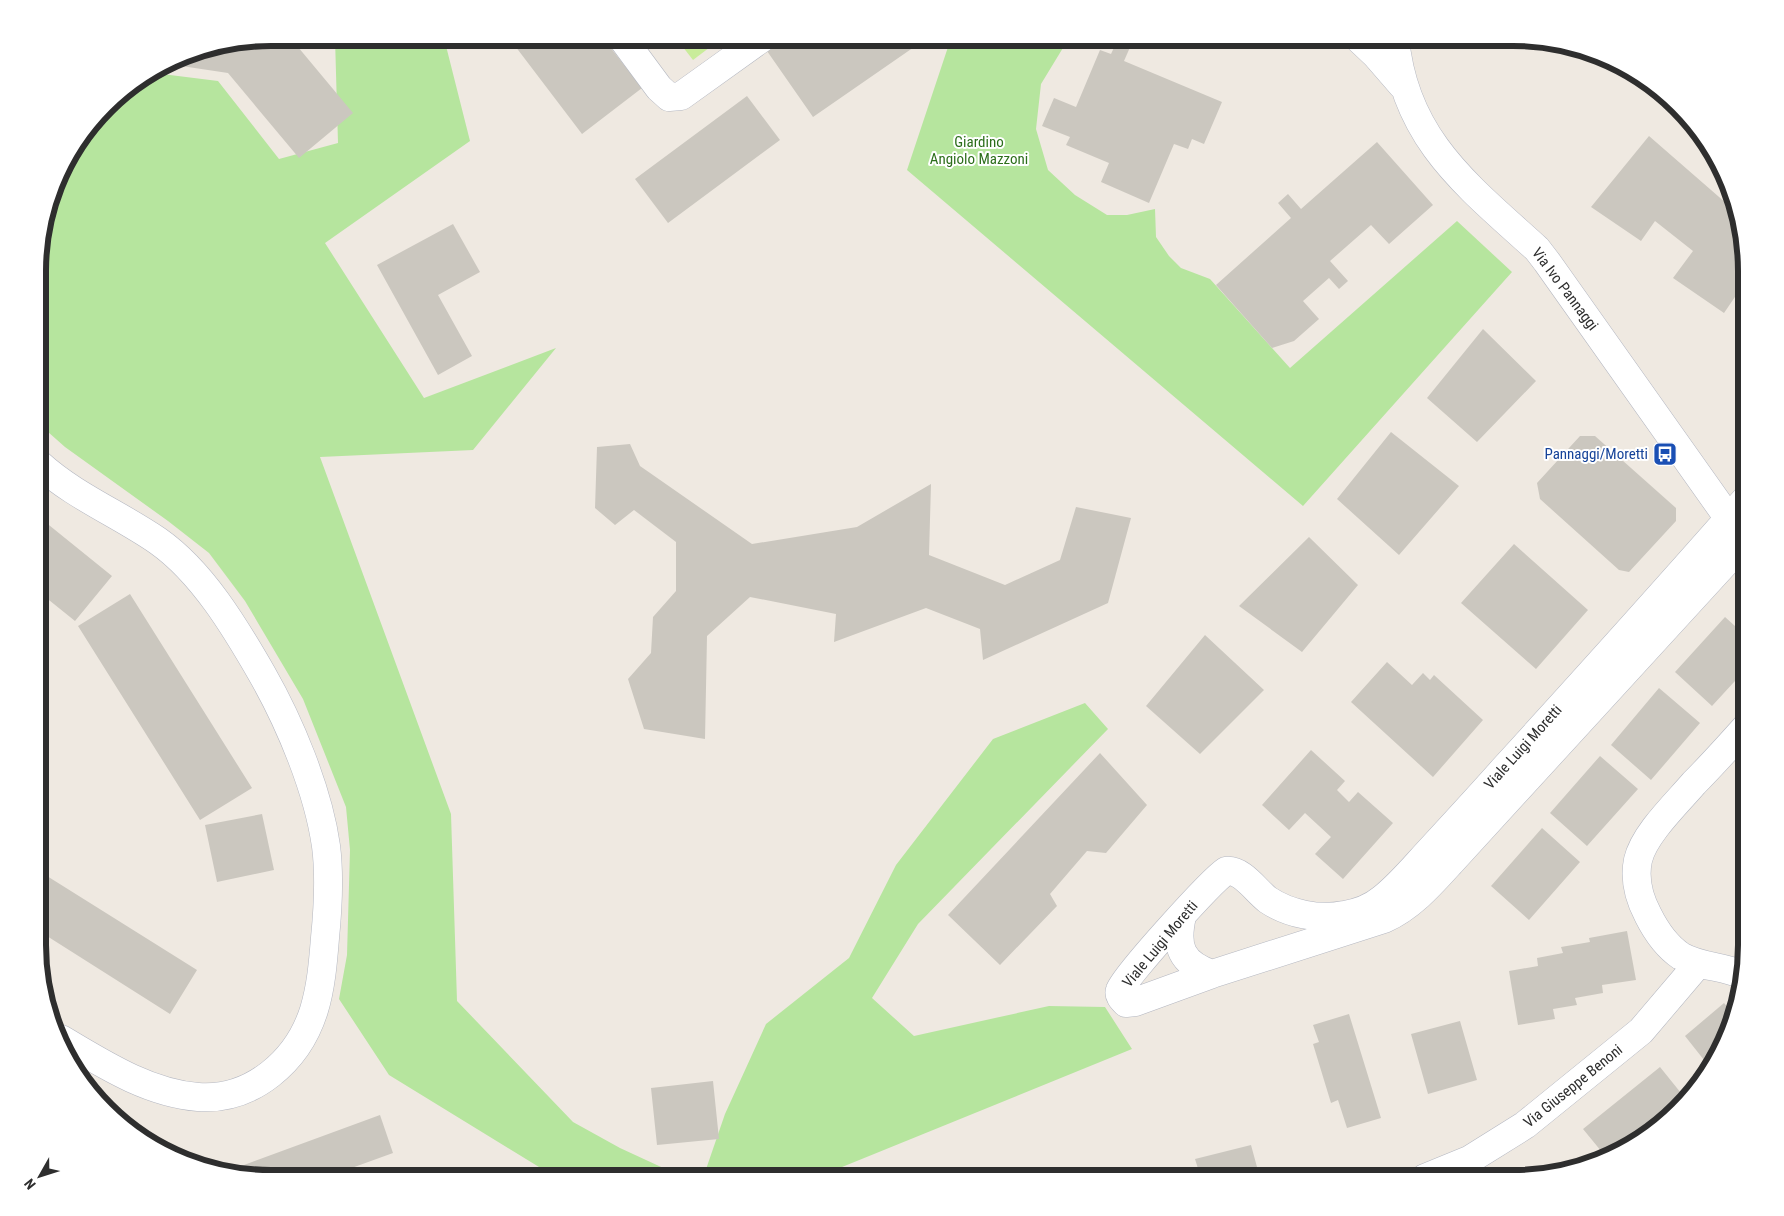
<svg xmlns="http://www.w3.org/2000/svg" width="1784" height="1216" viewBox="0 0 1784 1216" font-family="'Roboto Condensed',sans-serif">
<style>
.green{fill:#b6e59e}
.pitch{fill:#c9ec9a}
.building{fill:#cbc7bf}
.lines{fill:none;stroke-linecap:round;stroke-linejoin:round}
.minor-casing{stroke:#b4b7c1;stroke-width:29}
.minor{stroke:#fff;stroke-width:28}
.labels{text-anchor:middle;stroke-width:4;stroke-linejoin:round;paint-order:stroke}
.park-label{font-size:15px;fill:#2c6e1b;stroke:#fff}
.street-label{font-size:15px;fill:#2e2e2e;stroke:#fff}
.transit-label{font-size:15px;fill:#164399;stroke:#fff;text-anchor:end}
.rim{fill:none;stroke:#2e2e2e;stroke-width:6}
</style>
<rect width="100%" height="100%" fill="#efe9e1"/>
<!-- green -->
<path class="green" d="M 335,38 L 444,38 L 470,141 L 325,243 L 424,398 L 556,348 L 473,450 L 320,457 L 451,814 L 457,1001 L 573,1122 L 620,1148 L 685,1178 L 557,1178 L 389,1075 L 339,999 L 347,955 L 350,850 L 346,807 L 303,699 L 245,601 L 209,553 L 168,521 L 65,447 L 39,424 L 39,241 L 62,167 L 117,96 L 154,73 L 218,81 L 279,159 L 338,143 Z
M 951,38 L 1069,38 L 1041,84 L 1036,129 L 1048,170 L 1075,195 L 1107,215 L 1127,215 L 1155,209 L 1156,237 L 1169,256 L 1181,268 L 1210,279 L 1290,368 L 1457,221 L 1512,272 L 1303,506 L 907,170 Z
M 1085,703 L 1108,729 L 918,924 L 872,998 L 914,1036 L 1049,1006 L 1105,1007 L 1132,1049 L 815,1178 L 703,1178 L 725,1114 L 766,1024 L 849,958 L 896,865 L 993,739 Z"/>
<!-- pitch -->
<path class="pitch" d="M 676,38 L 722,38 L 693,60 Z"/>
<!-- building -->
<path class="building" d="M 271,38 L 293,38 L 293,41 L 353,113 L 299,158 L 228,73 L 168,64 L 182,55 Z
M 509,38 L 603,38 L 642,88 L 582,134 Z
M 786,38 L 912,38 L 917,45 L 813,117 L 767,51 Z
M 1118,39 L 1131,45 L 1124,61 L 1222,102 L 1204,144 L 1192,139 L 1188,149 L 1174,144 L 1149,203 L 1101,182 L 1109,163 L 1066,145 L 1070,137 L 1042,126 L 1054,98 L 1076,107 L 1100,50 L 1111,54 Z
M 747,96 L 780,140 L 668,223 L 635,179 Z
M 1649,136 L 1734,210 L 1746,256 L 1746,295 L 1739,291 L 1724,313 L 1673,278 L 1693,251 L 1655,221 L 1641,241 L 1591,207 Z
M 1377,142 L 1433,205 L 1389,244 L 1371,225 L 1330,261 L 1348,281 L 1339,289 L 1329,278 L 1303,301 L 1319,319 L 1294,341 L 1272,348 L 1216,285 L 1291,218 L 1278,203 L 1288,194 L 1301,209 Z
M 453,224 L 480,272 L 438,295 L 472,356 L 438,375 L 377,265 Z
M 1483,329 L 1536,381 L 1477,442 L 1427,398 Z
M 1391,432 L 1459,486 L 1399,555 L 1337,499 Z
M 1580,436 L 1595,436 L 1676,508 L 1676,521 L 1629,572 L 1619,570 L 1540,499 L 1537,483 Z
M 630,444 L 640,466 L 752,544 L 857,527 L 931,484 L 929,555 L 1005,585 L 1060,560 L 1076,507 L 1131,518 L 1108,603 L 983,660 L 980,629 L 926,608 L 834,642 L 836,614 L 750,597 L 707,636 L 705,739 L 644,729 L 628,679 L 651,653 L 653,617 L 676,591 L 676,542 L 634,510 L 615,525 L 595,508 L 597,447 Z
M 39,517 L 112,576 L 75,621 L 39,592 Z
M 1309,537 L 1358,585 L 1302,652 L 1239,606 Z
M 1514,544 L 1588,610 L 1536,669 L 1461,603 Z
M 130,594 L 252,788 L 200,820 L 78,626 Z
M 1725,617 L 1746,636 L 1746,669 L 1712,706 L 1675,672 Z
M 1205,635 L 1264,690 L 1200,754 L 1146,706 Z
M 1387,662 L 1412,685 L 1423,673 L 1430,680 L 1434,675 L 1483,720 L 1433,777 L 1351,702 Z
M 1659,688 L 1700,723 L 1651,780 L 1611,745 Z
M 1311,750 L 1345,781 L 1337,790 L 1349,802 L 1358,792 L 1393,823 L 1343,879 L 1315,854 L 1331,837 L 1305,813 L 1289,830 L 1262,805 Z
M 1100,753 L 1147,805 L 1106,853 L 1087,851 L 1050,894 L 1057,906 L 1000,965 L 948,915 Z
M 1600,756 L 1638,789 L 1587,846 L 1550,813 Z
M 262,814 L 274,870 L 217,882 L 205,825 Z
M 1542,828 L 1580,862 L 1529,920 L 1491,886 Z
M 39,871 L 197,970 L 170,1014 L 39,931 Z
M 1627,931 L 1636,980 L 1602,985 L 1603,993 L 1575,998 L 1577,1005 L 1553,1009 L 1555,1019 L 1518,1025 L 1509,971 L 1538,966 L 1537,958 L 1563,953 L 1561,947 L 1590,942 L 1589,938 Z
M 1724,1003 L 1735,1016 L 1734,1020 L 1712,1061 L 1708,1056 L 1704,1060 L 1685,1036 Z
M 1349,1014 L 1381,1118 L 1347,1128 L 1338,1100 L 1331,1103 L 1313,1044 L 1319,1042 L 1313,1025 Z
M 1460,1021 L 1477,1080 L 1428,1094 L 1411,1034 Z
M 1660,1067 L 1685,1098 L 1617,1154 L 1606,1157 L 1583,1129 Z
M 713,1081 L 719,1139 L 657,1145 L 651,1088 Z
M 380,1115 L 393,1153 L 324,1178 L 256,1178 L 196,1166 L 186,1161 L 206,1166 L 225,1168 L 244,1165 Z
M 1251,1145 L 1260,1178 L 1201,1178 L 1195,1159 Z
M 1550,1164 L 1554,1169 L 1540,1172 Z"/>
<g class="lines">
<!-- minor casing -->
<g class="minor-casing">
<path id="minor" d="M 622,38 L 659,88 L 669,97 L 681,96 L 762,38
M 1358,38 L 1376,55 L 1402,85
M 1395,38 C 1404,139 1468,186 1537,249 L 1547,262 L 1739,533
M 39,464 C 74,496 119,514 158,541 C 202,572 235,627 262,674 C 290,723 318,790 326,846 C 330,877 328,908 325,938 C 323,963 321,987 314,1010 C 298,1061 252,1101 198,1097 C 148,1093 103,1064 61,1039
M 1746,499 C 1666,590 1585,680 1503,770 C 1480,796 1456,822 1432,848 C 1416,865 1401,884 1382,899 C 1371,908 1358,913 1344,915 C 1319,920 1289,914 1268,900 C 1256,891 1242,869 1226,871 C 1212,880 1124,977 1120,990 C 1118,995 1122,999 1126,1003 L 1135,1002 L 1212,974 L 1384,919 C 1411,907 1431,884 1451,862 L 1746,540
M 1182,916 C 1175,947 1181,963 1212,974
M 1743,975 C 1723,966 1700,967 1681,956 C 1666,946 1656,931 1648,915 C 1639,898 1634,879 1638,860 C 1644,834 1677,803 1694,783 C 1712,765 1729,746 1746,727
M 1425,1178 L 1469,1160 L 1525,1125 L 1641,1031 L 1698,964"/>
</g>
<!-- minor -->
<use href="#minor" class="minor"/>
</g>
<!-- icons -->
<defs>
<g id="bus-square" transform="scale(1.25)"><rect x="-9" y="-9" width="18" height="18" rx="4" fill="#1a4fb4" stroke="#fff"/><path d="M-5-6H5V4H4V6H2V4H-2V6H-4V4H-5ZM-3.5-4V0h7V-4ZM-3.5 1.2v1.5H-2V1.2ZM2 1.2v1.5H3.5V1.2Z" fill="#fff"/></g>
</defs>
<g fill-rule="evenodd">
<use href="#bus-square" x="1665" y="454"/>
</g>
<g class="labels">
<!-- park labels -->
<g class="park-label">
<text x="979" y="147">Giardino<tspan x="979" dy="17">Angiolo Mazzoni</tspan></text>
</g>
<!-- street labels -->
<g class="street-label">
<text transform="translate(1565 289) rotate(53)" y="5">Via Ivo Pannaggi</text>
<text transform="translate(1523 747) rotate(-48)" y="5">Viale Luigi Moretti</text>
<text transform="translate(1160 944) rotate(-50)" y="5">Viale Luigi Moretti</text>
<text transform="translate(1573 1086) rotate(-39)" y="5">Via Giuseppe Benoni</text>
</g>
<!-- transit labels -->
<g class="transit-label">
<text x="1648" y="459">Pannaggi/Moretti</text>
</g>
</g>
<!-- crop -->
<path d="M0 0H1784V1216H0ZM271 46H1513A225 225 0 0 1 1738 271V945A225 225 0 0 1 1513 1170H271A225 225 0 0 1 46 945V271A225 225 0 0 1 271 46Z" fill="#fff" fill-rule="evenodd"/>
<path class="rim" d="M271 46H1513A225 225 0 0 1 1738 271V945A225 225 0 0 1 1513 1170H271A225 225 0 0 1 46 945V271A225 225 0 0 1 271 46Z"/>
<!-- north arrow -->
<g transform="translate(40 1176) rotate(231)" stroke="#ffffff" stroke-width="4" paint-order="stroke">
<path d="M0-4L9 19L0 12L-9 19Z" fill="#2e2e2e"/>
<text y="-8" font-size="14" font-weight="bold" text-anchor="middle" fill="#2e2e2e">N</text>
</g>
</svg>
